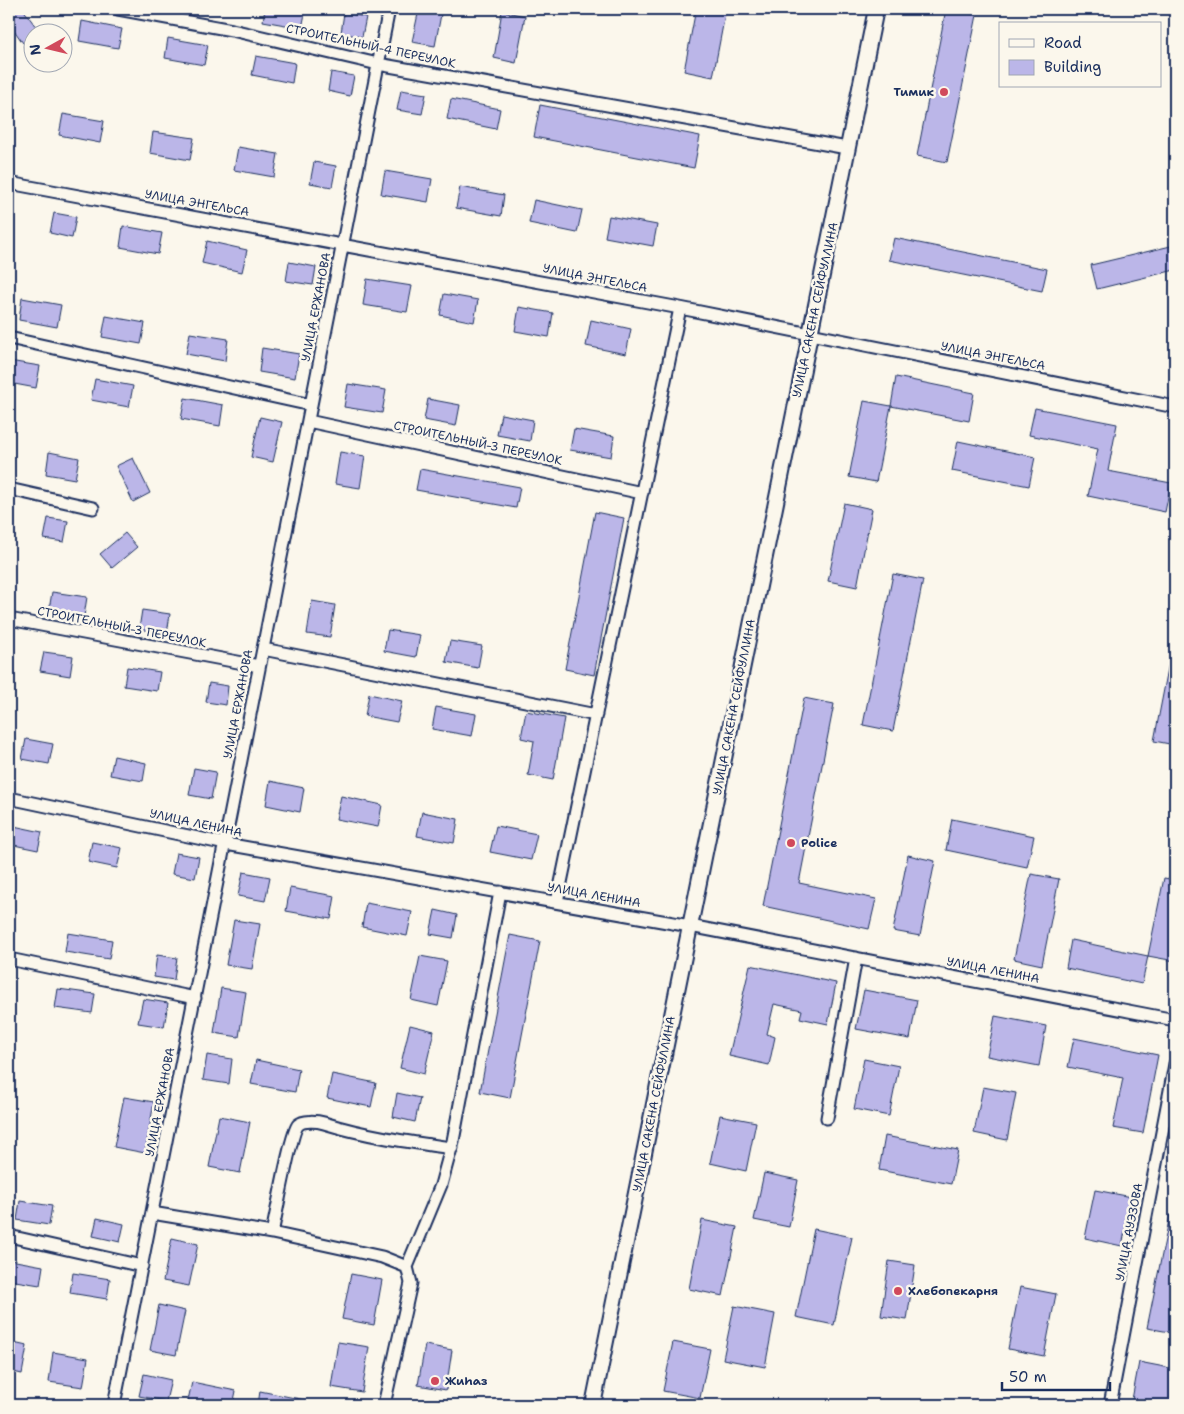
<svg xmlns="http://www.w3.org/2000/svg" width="1184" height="1414" viewBox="0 0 1184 1414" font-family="'Shantell Sans',sans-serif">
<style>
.building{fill:#bbb6e8;stroke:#1b2f5e}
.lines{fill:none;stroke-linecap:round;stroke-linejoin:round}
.minor-casing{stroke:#1b2f5e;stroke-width:15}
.tertiary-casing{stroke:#1b2f5e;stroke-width:18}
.minor{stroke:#fbf7ec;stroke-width:11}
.tertiary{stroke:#fbf7ec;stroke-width:14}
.poi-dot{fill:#d1495b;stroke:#fbf7ec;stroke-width:2}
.labels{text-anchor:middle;stroke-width:5;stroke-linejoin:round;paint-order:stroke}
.street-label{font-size:12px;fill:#1b2f5e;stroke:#fbf7ec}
.poi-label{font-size:12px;font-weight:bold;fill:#1b2f5e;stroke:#fbf7ec;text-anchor:start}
</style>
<rect width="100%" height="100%" fill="#fbf7ec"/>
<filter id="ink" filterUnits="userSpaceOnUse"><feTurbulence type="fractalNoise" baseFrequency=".02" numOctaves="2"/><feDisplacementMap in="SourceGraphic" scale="10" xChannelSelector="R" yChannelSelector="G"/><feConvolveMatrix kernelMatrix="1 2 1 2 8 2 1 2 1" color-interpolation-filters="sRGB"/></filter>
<g filter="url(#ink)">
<!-- building -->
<path class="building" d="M 9,9 L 23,9 L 39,31 L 32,32 L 32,36 L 23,43 L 9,23 Z
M 265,9 L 306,9 L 302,28 L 263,21 Z
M 419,9 L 442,9 L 435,46 L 412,42 Z
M 696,9 L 726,9 L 713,77 L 684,71 Z
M 946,9 L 977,15 L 947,162 L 917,156 Z
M 502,11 L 525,16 L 516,63 L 494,58 Z
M 344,13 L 366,17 L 362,37 L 341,33 Z
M 82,21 L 122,29 L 118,48 L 79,41 Z
M 168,38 L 208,45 L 204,65 L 165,58 Z
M 256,56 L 295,63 L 292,83 L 252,75 Z
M 331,72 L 354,76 L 350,96 L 328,91 Z
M 401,90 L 426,94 L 422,114 L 397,110 Z
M 451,99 L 500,109 L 496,129 L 447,119 Z
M 540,105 L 700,136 L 694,168 L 534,137 Z
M 63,114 L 104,121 L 100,143 L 59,135 Z
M 153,132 L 194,138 L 190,160 L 150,153 Z
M 238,147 L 278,154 L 274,177 L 234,170 Z
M 314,162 L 336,166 L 332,187 L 310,183 Z
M 385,171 L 432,179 L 428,202 L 381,194 Z
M 460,187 L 504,195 L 501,216 L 456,208 Z
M 534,200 L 582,210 L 577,233 L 529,223 Z
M 54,213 L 76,217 L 72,238 L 50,233 Z
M 609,216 L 657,225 L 653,246 L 605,237 Z
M 123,226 L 162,233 L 158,254 L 120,247 Z
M 894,238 L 1047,269 L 1042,291 L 889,260 Z
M 207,241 L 247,250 L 242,272 L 202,263 Z
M 1175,245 L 1175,270 L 1097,289 L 1091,265 Z
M 289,262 L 316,267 L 313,285 L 286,281 Z
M 367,279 L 412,286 L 407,312 L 363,305 Z
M 444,294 L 478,300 L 474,322 L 440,315 Z
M 22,298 L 61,305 L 57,327 L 19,320 Z
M 519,307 L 553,313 L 549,337 L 515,331 Z
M 106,316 L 145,323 L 141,344 L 102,337 Z
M 591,320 L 631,329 L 626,354 L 586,346 Z
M 190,333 L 228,339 L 225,361 L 186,354 Z
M 262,348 L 299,354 L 295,378 L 259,372 Z
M 9,361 L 40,366 L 36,388 L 9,383 Z
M 896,377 L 974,393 L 969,421 L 891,406 Z
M 95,379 L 133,386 L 129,407 L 91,400 Z
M 348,384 L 386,390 L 382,413 L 344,407 Z
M 185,398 L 223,405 L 220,426 L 181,419 Z
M 428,399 L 460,405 L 456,426 L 424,420 Z
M 864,401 L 891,406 L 876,482 L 849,477 Z
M 1035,408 L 1117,424 L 1108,471 L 1171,483 L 1165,512 L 1088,496 L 1098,449 L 1029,435 Z
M 501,414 L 533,420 L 530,441 L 497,435 Z
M 260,417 L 282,422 L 273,462 L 251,457 Z
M 574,429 L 614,436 L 611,457 L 570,450 Z
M 958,441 L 1035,457 L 1029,486 L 952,471 Z
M 49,452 L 79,458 L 75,479 L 46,474 Z
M 340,452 L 365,456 L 360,488 L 335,484 Z
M 133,458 L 150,493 L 133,502 L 116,466 Z
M 420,469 L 520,487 L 516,508 L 416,490 Z
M 844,503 L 872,509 L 857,587 L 828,581 Z
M 595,512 L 624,518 L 594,675 L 565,669 Z
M 48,518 L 68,521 L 64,542 L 44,539 Z
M 125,533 L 137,547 L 112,568 L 100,554 Z
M 893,574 L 923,580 L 893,731 L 863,725 Z
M 52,592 L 87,597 L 84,616 L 49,610 Z
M 312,601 L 335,605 L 330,637 L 307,634 Z
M 142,610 L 170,614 L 167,634 L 139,629 Z
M 388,630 L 420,635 L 416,657 L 384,651 Z
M 450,641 L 482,646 L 478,668 L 446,662 Z
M 44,652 L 73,656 L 70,676 L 40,671 Z
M 1170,658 L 1175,658 L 1175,745 L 1154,741 Z
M 127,667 L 160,672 L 157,691 L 124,686 Z
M 209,683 L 228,686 L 226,705 L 206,702 Z
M 369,694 L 402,701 L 397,722 L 365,716 Z
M 804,698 L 834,704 L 799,883 L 876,899 L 869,929 L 763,906 Z
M 436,707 L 476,714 L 472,736 L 432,729 Z
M 526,711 L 564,718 L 553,780 L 528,775 L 534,741 L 521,738 Z
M 26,739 L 53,744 L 49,764 L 22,759 Z
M 114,756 L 146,763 L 143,781 L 110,775 Z
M 194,768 L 216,772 L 211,799 L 189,795 Z
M 270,781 L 304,788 L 300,812 L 266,805 Z
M 341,796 L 382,805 L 378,827 L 336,819 Z
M 422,812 L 458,819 L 454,843 L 417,836 Z
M 952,819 L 1034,836 L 1027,867 L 946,850 Z
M 9,825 L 42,832 L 38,850 L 9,844 Z
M 496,826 L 537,834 L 531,860 L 490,852 Z
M 92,842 L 122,848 L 117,868 L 88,862 Z
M 176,853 L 199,857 L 195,878 L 172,874 Z
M 908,855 L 935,861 L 920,936 L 893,931 Z
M 243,872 L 270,877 L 265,901 L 238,896 Z
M 1031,874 L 1059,879 L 1042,965 L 1014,959 Z
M 1164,878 L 1175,880 L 1175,961 L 1148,956 Z
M 290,888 L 335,896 L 331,919 L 286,911 Z
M 366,903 L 412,912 L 407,936 L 362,927 Z
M 435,910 L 457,915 L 453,938 L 430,934 Z
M 234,920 L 260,924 L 252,969 L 226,965 Z
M 68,933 L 112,940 L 109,959 L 65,952 Z
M 510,935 L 540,941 L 510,1098 L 480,1092 Z
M 1071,940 L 1148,956 L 1142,984 L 1066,968 Z
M 157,955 L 177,958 L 174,980 L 154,977 Z
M 420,956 L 447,961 L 438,1006 L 411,1000 Z
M 750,965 L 836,983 L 828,1024 L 800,1018 L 802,1010 L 774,1004 L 767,1034 L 775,1037 L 769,1065 L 729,1056 Z
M 221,988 L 246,992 L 239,1037 L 214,1033 Z
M 58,989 L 95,994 L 92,1013 L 55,1008 Z
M 864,990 L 917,1000 L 910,1039 L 856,1029 Z
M 143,999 L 168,1003 L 164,1027 L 138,1023 Z
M 995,1016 L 1046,1026 L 1039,1066 L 987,1056 Z
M 410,1025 L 434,1031 L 424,1074 L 400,1068 Z
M 1074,1038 L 1158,1055 L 1143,1133 L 1113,1128 L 1123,1078 L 1068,1067 Z
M 207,1055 L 232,1059 L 229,1084 L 203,1080 Z
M 864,1059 L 899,1066 L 889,1116 L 854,1109 Z
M 256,1060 L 299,1069 L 295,1092 L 251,1084 Z
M 332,1074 L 376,1083 L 371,1107 L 327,1098 Z
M 983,1087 L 1016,1093 L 1007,1140 L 974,1133 Z
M 397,1093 L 420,1098 L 415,1122 L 393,1117 Z
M 124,1097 L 154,1102 L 145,1153 L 114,1147 Z
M 720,1115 L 756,1122 L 746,1171 L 710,1163 Z
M 219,1116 L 250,1122 L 240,1173 L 209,1167 Z
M 885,1136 L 958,1150 L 951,1184 L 879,1170 Z
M 764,1173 L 798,1180 L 789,1227 L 754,1220 Z
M 1095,1190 L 1132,1197 L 1122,1246 L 1085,1238 Z
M 20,1201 L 52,1206 L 49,1225 L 17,1220 Z
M 1170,1215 L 1175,1215 L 1175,1333 L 1147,1328 Z
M 97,1218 L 124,1224 L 120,1242 L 93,1236 Z
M 702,1220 L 737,1227 L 723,1296 L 689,1289 Z
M 814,1229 L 852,1237 L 834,1325 L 796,1317 Z
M 172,1238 L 198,1244 L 189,1286 L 163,1281 Z
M 10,1260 L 43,1266 L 40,1285 L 9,1280 Z
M 889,1261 L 915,1265 L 907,1320 L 881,1316 Z
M 73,1273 L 110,1279 L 107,1299 L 70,1293 Z
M 351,1274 L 382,1280 L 374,1325 L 342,1319 Z
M 1020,1287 L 1056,1294 L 1044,1356 L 1008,1349 Z
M 159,1305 L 185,1311 L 176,1355 L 150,1350 Z
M 734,1306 L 775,1314 L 765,1367 L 723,1359 Z
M 9,1342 L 27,1346 L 22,1374 L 9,1371 Z
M 338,1342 L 369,1347 L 362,1392 L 331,1387 Z
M 673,1342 L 710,1349 L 700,1398 L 663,1391 Z
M 425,1345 L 452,1350 L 446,1390 L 418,1385 Z
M 53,1352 L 88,1358 L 83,1387 L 49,1382 Z
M 1139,1362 L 1175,1369 L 1170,1405 L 1131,1405 Z
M 144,1374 L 171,1380 L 166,1401 L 139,1396 Z
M 192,1382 L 236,1391 L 233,1405 L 187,1405 Z
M 260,1391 L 305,1400 L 304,1405 L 258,1405 Z"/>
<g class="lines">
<!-- minor casing -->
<g class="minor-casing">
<path id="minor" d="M 118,9 L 232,30 L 378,64 L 847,148
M 9,183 L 680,308 L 1175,407
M 9,338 L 311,405
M 308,421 L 642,493
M 9,489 L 93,508
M 9,619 L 259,666
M 263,649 L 596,715
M 9,798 L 226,844 L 690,926 L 1175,1020
M 557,902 L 680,308
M 9,959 L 195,998
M 827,1118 L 856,958
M 152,1213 L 272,1233 L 382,1257 L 407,1267 L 411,1283 L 384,1405
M 272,1233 C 276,1216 291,1132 298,1125 C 303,1120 317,1121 324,1123 C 366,1136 408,1142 452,1148
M 9,1236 L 142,1266
M 407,1267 L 441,1185 L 453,1141 L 500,892
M 114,1405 L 389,9
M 1110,1405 L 1175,1064"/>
</g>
<!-- tertiary casing -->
<g class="tertiary-casing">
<path id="tertiary" d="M 593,1405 L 876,9"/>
</g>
<!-- minor -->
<use href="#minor" class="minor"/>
<!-- tertiary -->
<use href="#tertiary" class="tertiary"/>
</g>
</g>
<!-- markers -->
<g class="poi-dot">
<circle cx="944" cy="92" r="5"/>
<circle cx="791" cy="843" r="5"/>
<circle cx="898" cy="1291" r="5"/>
<circle cx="435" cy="1381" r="5"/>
</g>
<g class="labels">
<!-- street labels -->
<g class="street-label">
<text transform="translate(371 46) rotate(12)" y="4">СТРОИТЕЛЬНЫЙ-4 ПЕРЕУЛОК</text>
<text transform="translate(197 203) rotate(10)" y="4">УЛИЦА ЭНГЕЛЬСА</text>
<text transform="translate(595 278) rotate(11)" y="4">УЛИЦА ЭНГЕЛЬСА</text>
<text transform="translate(316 307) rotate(-79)" y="4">УЛИЦА ЕРЖАНОВА</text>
<text transform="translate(815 310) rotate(-78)" y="4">УЛИЦА САКЕНА СЕЙФУЛЛИНА</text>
<text transform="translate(993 356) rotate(11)" y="4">УЛИЦА ЭНГЕЛЬСА</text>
<text transform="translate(478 443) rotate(12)" y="4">СТРОИТЕЛЬНЫЙ-3 ПЕРЕУЛОК</text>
<text transform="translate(122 627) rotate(11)" y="4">СТРОИТЕЛЬНЫЙ-3 ПЕРЕУЛОК</text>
<text transform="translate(238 704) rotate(-79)" y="4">УЛИЦА ЕРЖАНОВА</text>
<text transform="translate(734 707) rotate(-79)" y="4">УЛИЦА САКЕНА СЕЙФУЛЛИНА</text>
<text transform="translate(196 823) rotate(12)" y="4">УЛИЦА ЛЕНИНА</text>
<text transform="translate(594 895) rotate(10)" y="4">УЛИЦА ЛЕНИНА</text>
<text transform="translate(993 970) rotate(11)" y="4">УЛИЦА ЛЕНИНА</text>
<text transform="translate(160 1102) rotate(-79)" y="4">УЛИЦА ЕРЖАНОВА</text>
<text transform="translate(654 1104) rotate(-79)" y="4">УЛИЦА САКЕНА СЕЙФУЛЛИНА</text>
<text transform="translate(1129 1232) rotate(-79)" y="4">УЛИЦА АУЭЗОВА</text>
</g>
<!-- poi labels -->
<g class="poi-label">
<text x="934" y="96" text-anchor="end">Тимик</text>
<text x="801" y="847">Police</text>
<text x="908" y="1295">Хлебопекарня</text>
<text x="445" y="1385">ЖиҺаз</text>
</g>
</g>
<!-- margin -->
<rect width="1184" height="1414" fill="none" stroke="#fbf7ec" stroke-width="30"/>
<rect x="15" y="15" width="1154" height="1384" fill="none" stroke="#1b2f5e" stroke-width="2" filter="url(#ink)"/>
<!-- legend -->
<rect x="999" y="22" width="162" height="65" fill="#fbf7ec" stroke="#a1a7b3"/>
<rect x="1009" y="39" width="25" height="8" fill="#fbf7ec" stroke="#a1a7b3"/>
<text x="1044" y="48" font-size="15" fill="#1b2f5e">Road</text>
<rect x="1009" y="60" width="25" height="15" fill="#bbb6e8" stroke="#a1a7b3"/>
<text x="1044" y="72" font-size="15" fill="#1b2f5e">Building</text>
<!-- north arrow -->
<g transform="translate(48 48) rotate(262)"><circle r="24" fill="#fbf7ec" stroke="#a1a7b3"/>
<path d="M0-4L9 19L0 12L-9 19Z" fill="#d1495b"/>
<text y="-8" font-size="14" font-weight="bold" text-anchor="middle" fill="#1b2f5e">N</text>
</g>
<!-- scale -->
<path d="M1002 1382v8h108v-8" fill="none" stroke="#1b2f5e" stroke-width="2.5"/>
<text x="1009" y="1382" font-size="15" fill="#1b2f5e" stroke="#fbf7ec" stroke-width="4" paint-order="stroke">50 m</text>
</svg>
